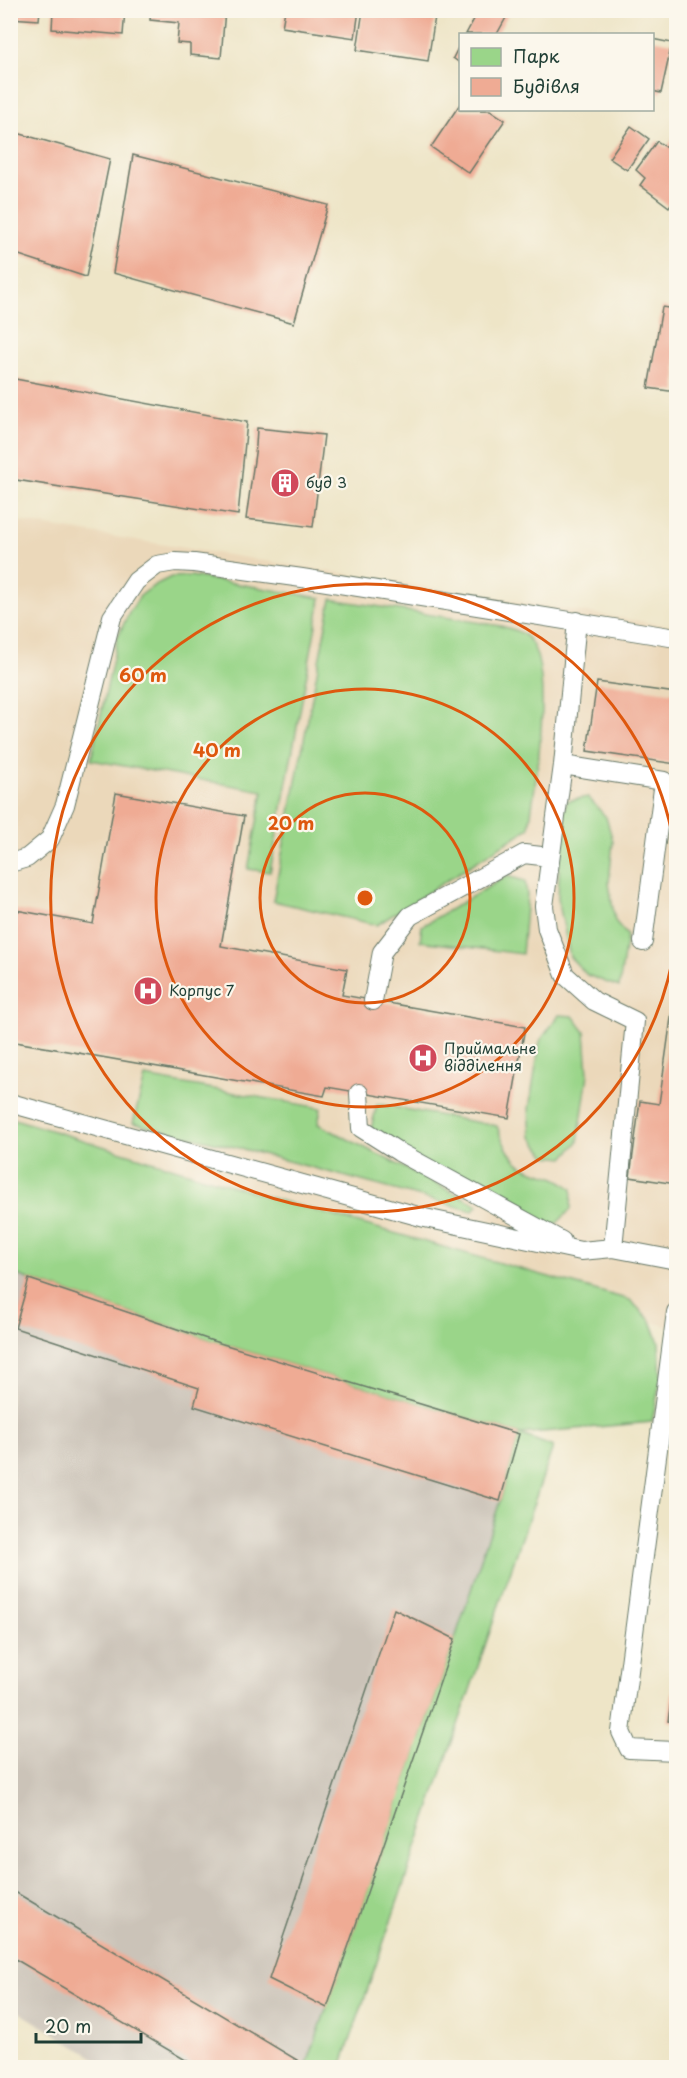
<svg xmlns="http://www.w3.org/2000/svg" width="687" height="2078" viewBox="0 0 687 2078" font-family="'Playpen Sans',sans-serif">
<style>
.built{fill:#ebd8ba}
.industrial{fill:#cbc3b8}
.green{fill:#9ad589;stroke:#5c895e;stroke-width:1.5}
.building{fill:#efab94}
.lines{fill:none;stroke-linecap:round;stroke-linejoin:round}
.lane-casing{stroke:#677867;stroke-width:20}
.lane{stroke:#fff;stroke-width:18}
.ring{fill:none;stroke:#de580e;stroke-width:3}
.labels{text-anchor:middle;stroke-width:4.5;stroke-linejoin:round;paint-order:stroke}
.poi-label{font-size:15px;fill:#1f3d34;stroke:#fbf7ec;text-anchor:start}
.centre{fill:#de580e;stroke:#fbf7ec;stroke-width:3}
.ring-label{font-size:18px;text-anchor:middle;font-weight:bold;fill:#de580e;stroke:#fbf7ec;stroke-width:4.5;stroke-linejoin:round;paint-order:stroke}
</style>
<rect width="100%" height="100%" fill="#fbf7ec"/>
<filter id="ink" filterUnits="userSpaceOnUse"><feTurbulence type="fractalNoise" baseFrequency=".0167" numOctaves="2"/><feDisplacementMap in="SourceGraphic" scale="12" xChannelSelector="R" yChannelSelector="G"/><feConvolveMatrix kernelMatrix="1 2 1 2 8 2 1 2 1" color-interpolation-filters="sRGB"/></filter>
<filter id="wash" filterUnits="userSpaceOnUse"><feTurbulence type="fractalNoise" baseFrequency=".008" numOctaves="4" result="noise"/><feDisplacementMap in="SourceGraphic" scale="24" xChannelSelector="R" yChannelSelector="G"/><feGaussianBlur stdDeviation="1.35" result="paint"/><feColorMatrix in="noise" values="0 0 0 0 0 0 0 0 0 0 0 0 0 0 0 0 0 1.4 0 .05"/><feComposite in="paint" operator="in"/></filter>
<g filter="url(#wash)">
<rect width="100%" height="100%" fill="#eee5c7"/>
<!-- built -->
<path class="built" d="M 10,520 L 676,627 L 676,1329 L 11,1130 Z"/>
<!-- industrial -->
<path class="industrial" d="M 10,1273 L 213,1341 L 519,1434 L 553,1447 L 341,2067 L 109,2067 L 11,2007 Z"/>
<!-- green -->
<path class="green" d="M 191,576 L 321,598 L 270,872 L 248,869 L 263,791 L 91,760 L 118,636 L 129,613 L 140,596 L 155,585 L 171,577 Z
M 331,599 L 501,626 C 508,628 517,630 523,634 C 559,657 534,790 529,828 L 377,925 L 273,901 Z
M 588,797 L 606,817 L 613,841 L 609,883 L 615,921 L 627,935 L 619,987 L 587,975 L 570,957 L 558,899 L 561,824 L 567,801 Z
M 507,876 L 525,881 L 527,895 L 522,954 L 420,941 L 422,926 Z
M 559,1015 L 573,1016 L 585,1032 L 588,1074 L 578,1142 L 564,1158 L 546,1156 L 531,1136 L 529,1109 L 540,1041 Z
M 145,1077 L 321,1108 L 318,1124 L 478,1205 L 473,1211 L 243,1149 L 133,1123 Z
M 377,1104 L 497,1126 C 502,1141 510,1160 526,1168 C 545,1177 554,1173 572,1189 L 571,1209 L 555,1225 L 542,1230 L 370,1133 Z
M 11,1118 L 285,1202 L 630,1300 L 651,1321 L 659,1343 L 661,1377 L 652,1422 L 520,1434 L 553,1447 L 341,2067 L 306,2067 L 455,1639 L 500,1501 L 519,1434 L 213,1341 L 11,1273 Z"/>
<g id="blocks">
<!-- building -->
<path class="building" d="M 10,10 L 40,10 L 39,20 L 10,18 Z
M 53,10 L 125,10 L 123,35 L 52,29 Z
M 151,10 L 225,10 L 221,58 L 190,55 L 190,44 L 177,43 L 179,23 L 150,20 Z
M 285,10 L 359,10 L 355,38 L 282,27 Z
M 363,10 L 436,10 L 428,61 L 357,50 Z
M 479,10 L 503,10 L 508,14 L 497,34 L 466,34 Z
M 652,39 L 672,43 L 661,93 L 652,91 Z
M 460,44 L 460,63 L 453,58 Z
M 460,104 L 460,110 L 490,110 L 505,120 L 469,173 L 431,147 Z
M 631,126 L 649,139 L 627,170 L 609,158 Z
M 10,131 L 110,159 L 86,277 L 10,252 Z
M 676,135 L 676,197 L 669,207 L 640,185 L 645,178 L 636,170 L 657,141 L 667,148 Z
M 133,155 L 328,205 L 294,323 L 113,273 Z
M 662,307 L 676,309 L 676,392 L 648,388 Z
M 10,378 L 247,422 L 238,515 L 10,479 Z
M 257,428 L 324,435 L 313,527 L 246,519 L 256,446 Z
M 597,682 L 676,693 L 676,764 L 587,751 Z
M 116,793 L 244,816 L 221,946 L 347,969 L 342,995 L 525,1027 L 509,1118 L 327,1087 L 324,1096 L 10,1041 L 10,909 L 93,924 Z
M 675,989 L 676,989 L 676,1184 L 630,1177 L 640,1101 L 659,1104 Z
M 29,1279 L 213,1341 L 519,1434 L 500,1501 L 194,1406 L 199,1388 L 15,1328 Z
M 394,1609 L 455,1639 L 327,2008 L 269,1979 Z
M 675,1676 L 676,1676 L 676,1722 L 668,1721 Z
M 10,1889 L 307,2066 L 306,2068 L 199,2068 L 10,1956 Z"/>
</g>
</g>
<g filter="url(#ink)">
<use href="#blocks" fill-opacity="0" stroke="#677867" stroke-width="1.5"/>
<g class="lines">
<!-- lane casing -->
<g class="lane-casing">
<path id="lane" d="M 577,621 L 563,765 L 544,906 L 547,929 L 565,975 L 594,1001 L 635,1021 L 613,1248
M 563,765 L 664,781 L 643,942
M 10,863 L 27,858 L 50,839 L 65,805 L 112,617 L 136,581 L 157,565 L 175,562 L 194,563 L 302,578 L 676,638
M 373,1001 L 382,952 L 410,916 L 524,854 L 550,857
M 359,1093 L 361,1128 L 399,1152 L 562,1241
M 10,1103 L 425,1218 L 581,1251 L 613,1248 L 676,1260
M 676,1312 L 621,1732 L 629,1749 L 676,1751"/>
</g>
<!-- lane -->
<use href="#lane" class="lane"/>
</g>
</g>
<!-- distance rings -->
<g class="ring">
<circle cx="365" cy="898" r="105"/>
<circle cx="365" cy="898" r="209"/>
<path d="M676 939A314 314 0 1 1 676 857"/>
</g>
<!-- icons -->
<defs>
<g id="building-disc" transform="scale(1.5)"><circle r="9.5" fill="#d1495b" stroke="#fbf7ec"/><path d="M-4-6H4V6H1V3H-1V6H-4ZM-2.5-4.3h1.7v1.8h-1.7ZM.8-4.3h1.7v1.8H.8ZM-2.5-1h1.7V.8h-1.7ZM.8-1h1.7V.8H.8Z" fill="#fff"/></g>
<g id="hospital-disc" transform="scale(1.5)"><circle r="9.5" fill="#d1495b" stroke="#fbf7ec"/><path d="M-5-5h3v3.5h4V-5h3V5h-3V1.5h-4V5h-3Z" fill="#fff"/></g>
</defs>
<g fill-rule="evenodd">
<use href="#building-disc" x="285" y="483"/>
<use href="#hospital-disc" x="148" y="991"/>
<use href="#hospital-disc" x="423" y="1058"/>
</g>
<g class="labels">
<!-- poi labels -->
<g class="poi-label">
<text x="306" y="488">буд 3</text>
<text x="169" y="996">Корпус 7</text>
<text x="444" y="1054">Приймальне<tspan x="444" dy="17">відділення</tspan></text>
</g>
</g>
<circle cx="365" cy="898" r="9" class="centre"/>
<g class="ring-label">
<text x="143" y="682">60 m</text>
<text x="217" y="757">40 m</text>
<text x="291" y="830">20 m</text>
</g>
<!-- margin -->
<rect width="687" height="2078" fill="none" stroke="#fbf7ec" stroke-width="36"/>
<!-- legend -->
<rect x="459" y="33" width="195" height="78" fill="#fbf7ec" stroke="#a3ada2" stroke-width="1.5"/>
<rect x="471" y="48" width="30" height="18" fill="#9ad589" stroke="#a3ada2" stroke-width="1.5"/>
<text x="513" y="63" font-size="18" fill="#1f3d34">Парк</text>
<rect x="471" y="78" width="30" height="18" fill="#efab94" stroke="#a3ada2" stroke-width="1.5"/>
<text x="513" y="93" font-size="18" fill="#1f3d34">Будівля</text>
<!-- scale -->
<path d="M36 2033v9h105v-9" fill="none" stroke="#1f3d34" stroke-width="3"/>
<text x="45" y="2033" font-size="18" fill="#1f3d34" stroke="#fbf7ec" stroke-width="4.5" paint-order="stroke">20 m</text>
</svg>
